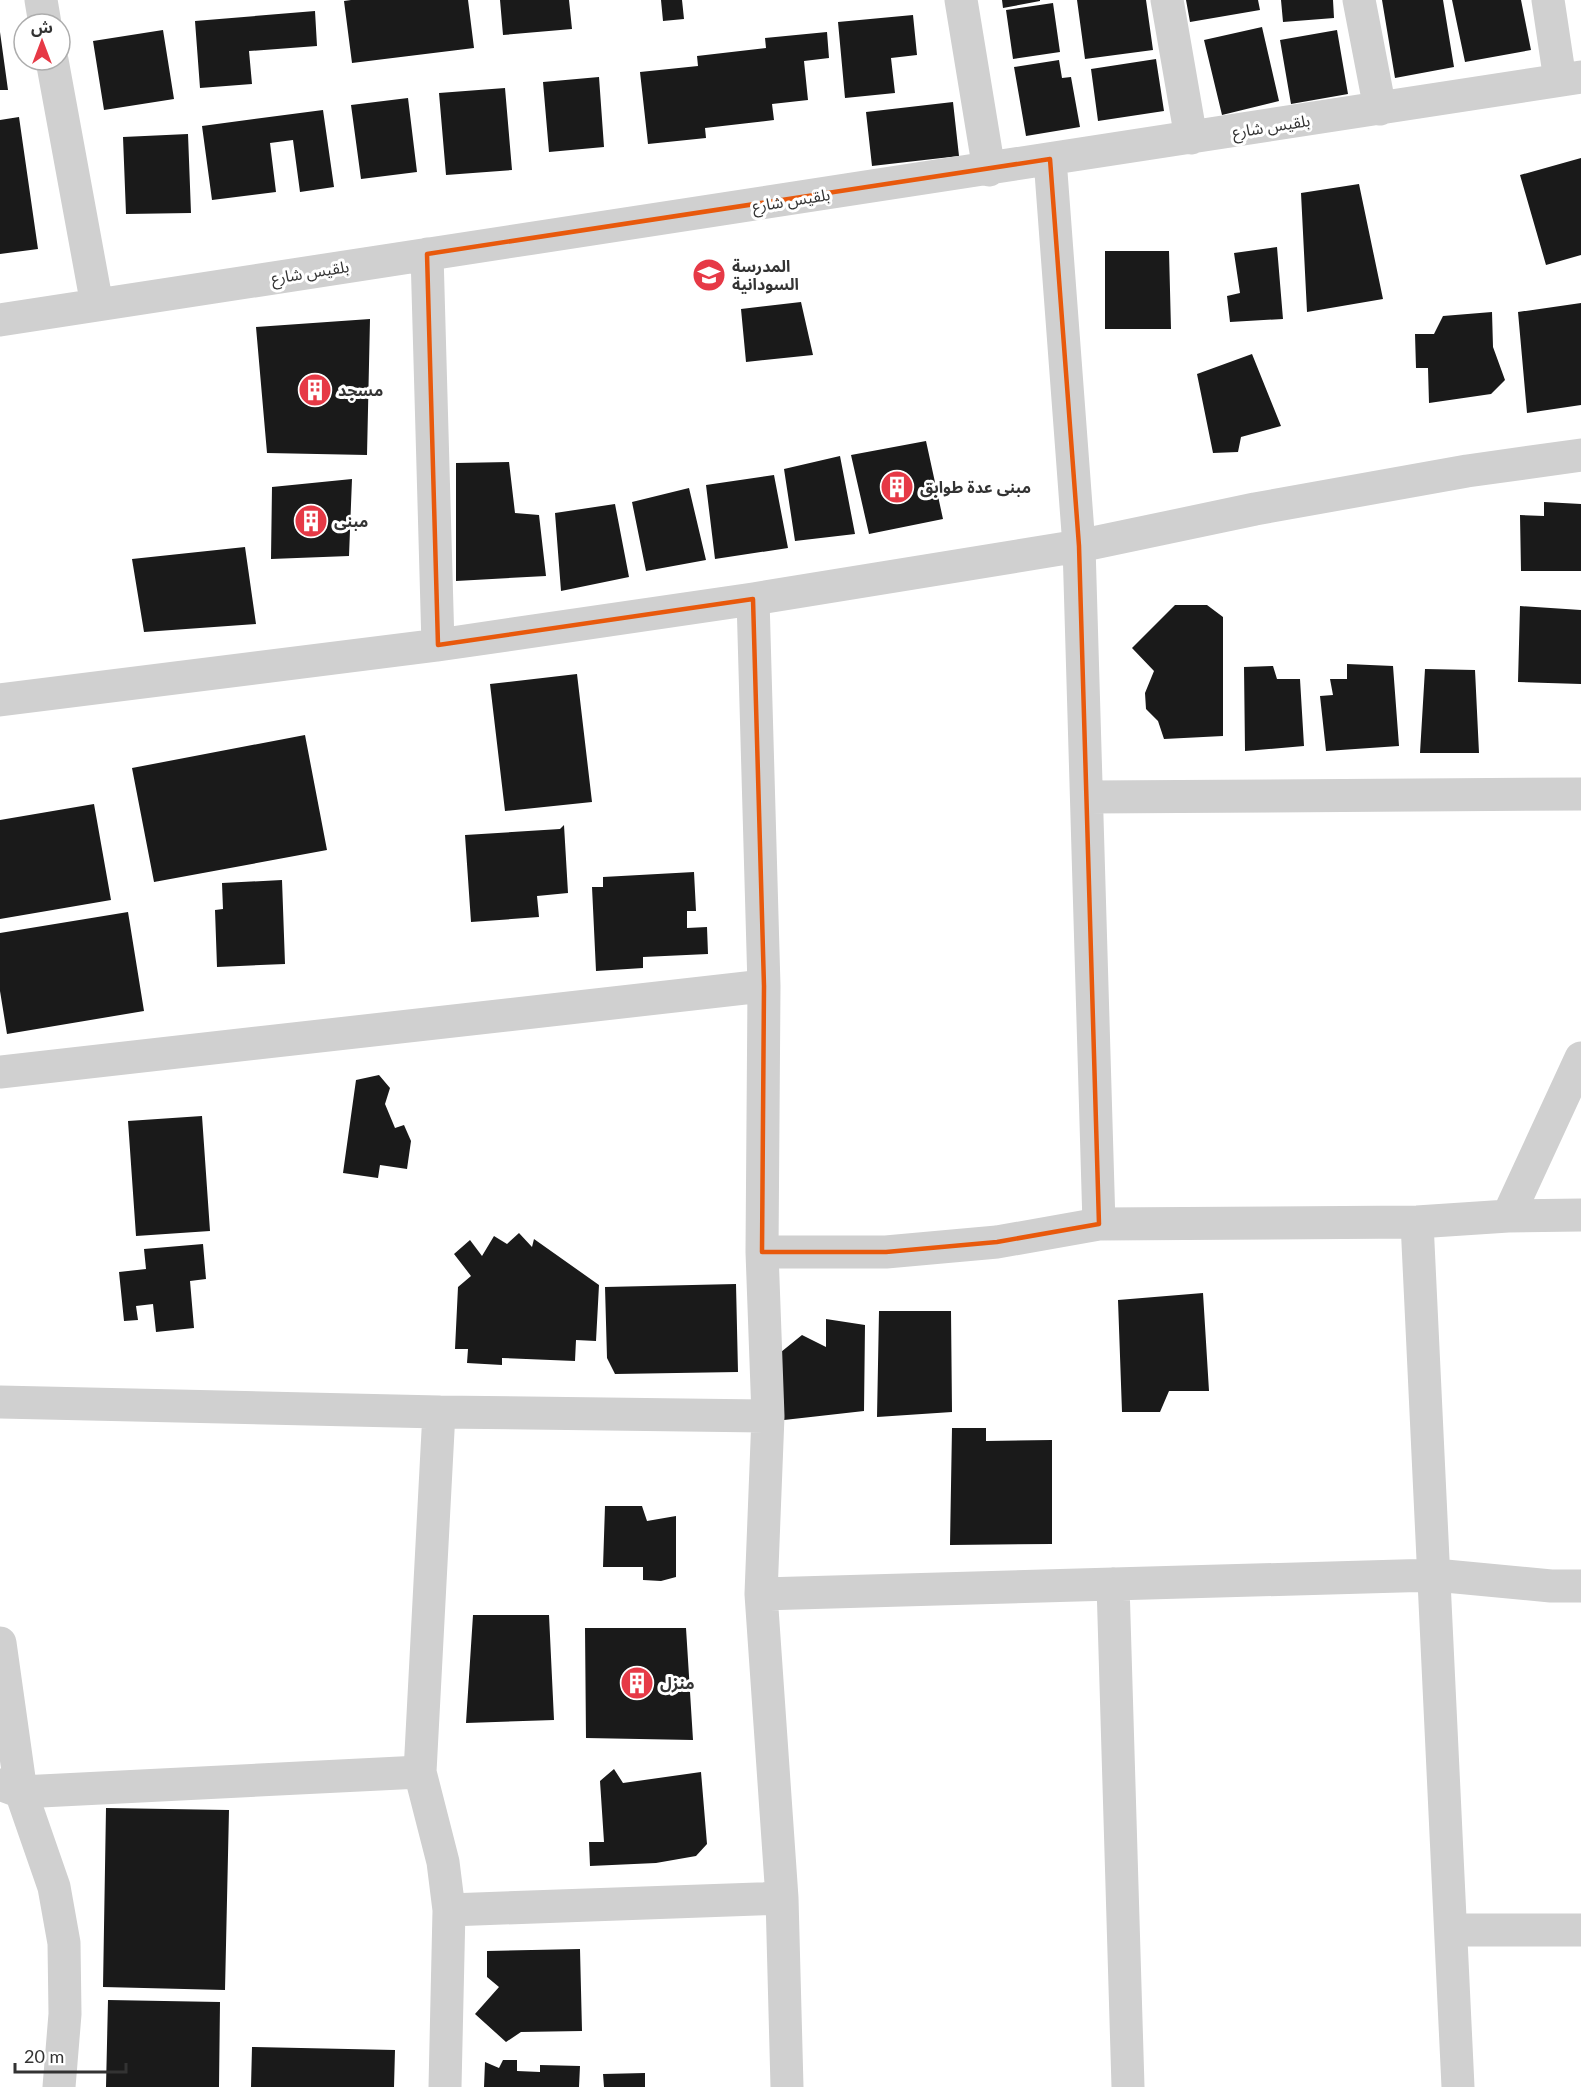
<svg xmlns="http://www.w3.org/2000/svg" width="1581" height="2087" viewBox="0 0 1581 2087" font-family="Lato,'Noto Sans Arabic',sans-serif">
<style>
.building{fill:#1a1a1a}
.lines{fill:none;stroke-linecap:round;stroke-linejoin:round}
.street{stroke:#d0d0d0;stroke-width:33}
.marked{fill:none;stroke:#e8590c;stroke-width:4.5;stroke-linejoin:round}
.labels{text-anchor:middle;stroke-width:6;stroke-linejoin:round;paint-order:stroke}
.street-label{font-size:16px;fill:#333;stroke:#fff}
.poi-label{font-size:16px;font-weight:bold;fill:#333;stroke:#fff;text-anchor:start}
</style>
<rect width="100%" height="100%" fill="#fff"/>
<!-- building -->
<path class="building" d="M 351,0 L 468,0 L 474,48 L 352,63 L 344,1 Z
M 500,0 L 569,0 L 572,29 L 503,35 Z
M 661,0 L 682,0 L 684,19 L 663,21 Z
M 1002,0 L 1040,0 L 1040,1 L 1003,8 Z
M 1077,0 L 1146,0 L 1153,50 L 1085,59 Z
M 1186,0 L 1258,0 L 1260,10 L 1190,22 Z
M 1281,0 L 1333,0 L 1334,18 L 1283,22 Z
M 1382,0 L 1443,0 L 1454,67 L 1395,78 Z
M 1452,0 L 1521,0 L 1531,50 L 1465,62 Z
M 1053,3 L 1060,52 L 1013,59 L 1006,10 Z
M 315,11 L 317,46 L 249,51 L 252,84 L 200,88 L 195,21 Z
M 913,15 L 917,55 L 891,58 L 895,93 L 845,98 L 838,22 Z
M 1262,27 L 1279,101 L 1222,115 L 1204,40 Z
M 163,30 L 174,99 L 104,110 L 93,41 Z
M 1337,30 L 1348,94 L 1291,104 L 1280,40 Z
M 0,32 L 8,90 L 0,90 Z
M 827,32 L 829,58 L 804,61 L 808,100 L 772,104 L 774,120 L 705,128 L 706,138 L 648,144 L 640,72 L 698,66 L 697,56 L 766,48 L 765,38 Z
M 1156,59 L 1164,111 L 1098,121 L 1091,69 Z
M 1059,60 L 1062,78 L 1071,77 L 1080,127 L 1026,136 L 1014,67 Z
M 599,77 L 604,147 L 549,152 L 543,82 Z
M 505,88 L 512,170 L 446,175 L 439,93 Z
M 408,98 L 417,172 L 361,179 L 351,105 Z
M 953,102 L 959,156 L 872,166 L 866,112 Z
M 323,110 L 334,187 L 300,192 L 293,140 L 270,143 L 276,192 L 212,200 L 202,126 Z
M 19,117 L 38,249 L 0,254 L 0,120 Z
M 188,134 L 191,213 L 126,214 L 123,137 Z
M 1581,158 L 1581,255 L 1546,265 L 1520,175 Z
M 1359,184 L 1383,299 L 1307,312 L 1301,193 Z
M 1277,247 L 1283,319 L 1230,322 L 1227,296 L 1240,293 L 1234,253 Z
M 1105,251 L 1169,251 L 1171,329 L 1105,329 Z
M 801,302 L 813,355 L 746,362 L 741,309 Z
M 1581,303 L 1581,405 L 1527,413 L 1518,312 Z
M 1492,312 L 1493,347 L 1505,380 L 1491,394 L 1429,403 L 1428,368 L 1416,368 L 1415,334 L 1434,334 L 1443,316 Z
M 370,319 L 367,455 L 267,453 L 256,327 Z
M 1252,354 L 1281,426 L 1241,437 L 1238,452 L 1213,453 L 1197,374 Z
M 926,441 L 943,519 L 869,534 L 851,455 Z
M 840,456 L 855,534 L 795,541 L 784,469 Z
M 509,462 L 515,513 L 539,515 L 546,576 L 456,581 L 456,463 Z
M 774,475 L 788,548 L 715,559 L 706,485 Z
M 352,479 L 349,556 L 271,559 L 272,487 Z
M 689,488 L 706,560 L 646,571 L 632,502 Z
M 1544,502 L 1581,504 L 1581,571 L 1521,571 L 1520,515 L 1544,516 Z
M 615,504 L 629,577 L 561,591 L 555,513 Z
M 245,547 L 256,624 L 144,632 L 132,559 Z
M 1175,605 L 1207,605 L 1223,617 L 1223,736 L 1164,739 L 1158,721 L 1146,709 L 1145,693 L 1154,671 L 1132,648 Z
M 1520,606 L 1581,610 L 1581,684 L 1518,682 Z
M 1347,664 L 1393,666 L 1399,746 L 1326,751 L 1320,696 L 1333,695 L 1330,679 L 1347,679 Z
M 1273,666 L 1277,679 L 1300,679 L 1304,746 L 1245,751 L 1244,667 Z
M 1425,669 L 1475,670 L 1479,753 L 1420,753 Z
M 577,674 L 592,802 L 505,811 L 490,684 Z
M 305,735 L 327,850 L 154,882 L 132,768 Z
M 94,804 L 111,900 L 0,919 L 0,820 Z
M 564,825 L 568,893 L 537,896 L 539,917 L 471,922 L 465,835 L 560,829 Z
M 694,872 L 696,911 L 687,911 L 687,928 L 707,927 L 708,954 L 643,957 L 643,968 L 596,971 L 592,887 L 603,887 L 603,877 Z
M 282,880 L 285,964 L 217,967 L 215,910 L 223,909 L 222,883 Z
M 128,912 L 144,1011 L 7,1034 L 0,991 L 0,933 Z
M 379,1075 L 390,1088 L 385,1104 L 395,1128 L 404,1125 L 411,1141 L 407,1169 L 380,1165 L 378,1178 L 343,1173 L 356,1080 Z
M 202,1116 L 210,1231 L 136,1236 L 128,1121 Z
M 519,1233 L 532,1247 L 534,1239 L 599,1285 L 596,1341 L 576,1340 L 575,1361 L 502,1358 L 502,1365 L 467,1363 L 468,1349 L 455,1349 L 458,1287 L 471,1276 L 454,1254 L 470,1240 L 482,1256 L 494,1236 L 507,1244 Z
M 203,1244 L 206,1279 L 190,1281 L 194,1328 L 156,1332 L 153,1304 L 136,1306 L 138,1320 L 124,1321 L 119,1272 L 146,1269 L 144,1249 Z
M 736,1284 L 738,1372 L 615,1374 L 607,1358 L 605,1287 Z
M 1203,1293 L 1209,1391 L 1169,1391 L 1160,1412 L 1122,1412 L 1118,1300 Z
M 879,1311 L 951,1311 L 952,1412 L 877,1417 Z
M 826,1319 L 865,1325 L 864,1411 L 784,1420 L 781,1352 L 802,1335 L 826,1347 Z
M 952,1428 L 986,1428 L 986,1441 L 1052,1440 L 1052,1544 L 950,1545 Z
M 605,1506 L 642,1506 L 647,1521 L 676,1516 L 676,1577 L 661,1581 L 643,1580 L 643,1567 L 603,1567 Z
M 473,1615 L 549,1615 L 554,1720 L 466,1723 Z
M 585,1628 L 686,1628 L 693,1740 L 586,1738 Z
M 614,1769 L 623,1783 L 701,1772 L 707,1844 L 696,1856 L 656,1863 L 590,1866 L 589,1842 L 604,1842 L 600,1781 Z
M 106,1808 L 229,1810 L 225,1990 L 103,1987 Z
M 580,1949 L 582,2031 L 521,2032 L 506,2042 L 475,2014 L 499,1987 L 487,1977 L 487,1951 Z
M 108,2000 L 220,2002 L 219,2087 L 106,2087 Z
M 252,2047 L 395,2050 L 394,2087 L 251,2087 Z
M 503,2060 L 517,2060 L 517,2071 L 540,2072 L 540,2065 L 580,2066 L 579,2087 L 484,2087 L 485,2062 L 499,2068 Z
M 645,2073 L 645,2087 L 604,2087 L 603,2074 Z"/>
<g class="lines">
<!-- street -->
<path class="street" d="M 41,0 L 45,24
M 961,0 L 989,170
M 1167,0 L 1191,138
M 1359,0 L 1380,109
M 1548,0 L 1560,80
M 52,60 L 97,305
M 1050,159 L 1079,546 L 1099,1224
M 427,254 L 438,645
M 0,320 L 1581,77
M 753,599 L 764,986 L 762,1252 L 768,1416 L 761,1594 L 782,1898 L 787,2087
M 0,700 L 438,645 L 753,599 L 1079,546 L 1255,509 L 1467,471 L 1581,455
M 1087,797 L 1581,794
M 0,1072 L 764,986
M 1508,1216 L 1581,1058
M 1417,1222 L 1458,2087
M 762,1252 L 886,1252 L 997,1242 L 1099,1224 L 1417,1222 L 1508,1216 L 1581,1215
M 0,1402 L 439,1412 L 768,1416
M 439,1412 L 420,1772 L 443,1862 L 449,1910 L 445,2087
M 1113,1584 L 1128,2087
M 761,1594 L 1435,1575 L 1551,1586 L 1581,1586
M 0,1643 L 21,1792 L 54,1887 L 64,1943 L 65,2014 L 59,2087
M 2,1785 L 21,1792 L 420,1772
M 449,1910 L 782,1898
M 1451,1930 L 1581,1930"/>
</g>
<!-- marked area -->
<path class="marked" d="M 1050,159 L 1079,546 L 1099,1224 L 997,1242 L 886,1252 L 762,1252 L 764,986 L 753,599 L 438,645 L 427,254 Z"/>
<!-- icons -->
<defs>
<g id="school-disc" transform="scale(1.725)"><circle r="9.5" fill="#e63946" stroke="#fff"/><path d="M0-5L7-2L0 1L-7-2ZM-4 1L0 2.5L4 1V4Q0 6-4 4Z" fill="#fff"/></g>
<g id="building-disc" transform="scale(1.725)"><circle r="9.5" fill="#e63946" stroke="#fff"/><path d="M-4-6H4V6H1V3H-1V6H-4ZM-2.5-4.3h1.7v1.8h-1.7ZM.8-4.3h1.7v1.8H.8ZM-2.5-1h1.7V.8h-1.7ZM.8-1h1.7V.8H.8Z" fill="#fff"/></g>
</defs>
<g fill-rule="evenodd">
<use href="#school-disc" x="709" y="275"/>
<use href="#building-disc" x="315" y="390"/>
<use href="#building-disc" x="897" y="487"/>
<use href="#building-disc" x="311" y="521"/>
<use href="#building-disc" x="637" y="1683"/>
</g>
<g class="labels">
<!-- street labels -->
<g class="street-label">
<text transform="translate(1271 126) rotate(-9)" y="6">بلقيس شارع</text>
<text transform="translate(791 200) rotate(-9)" y="6">بلقيس شارع</text>
<text transform="translate(310 272) rotate(-9)" y="6">بلقيس شارع</text>
</g>
<!-- poi labels -->
<g class="poi-label">
<text x="732" y="272">المدرسة<tspan x="732" dy="18">السودانية</tspan></text>
<text x="338" y="396">مسجد</text>
<text x="920" y="493">مبنى عدة طوابق</text>
<text x="334" y="527">مبنى</text>
<text x="660" y="1689">منزل</text>
</g>
</g>
<!-- north arrow -->
<g transform="translate(42 42)"><circle r="28" fill="#ffffff" stroke="#adadad" stroke-width="1.5"/>
<path d="M0-4.5L10 22L0 15L-10 22Z" fill="#e63946"/>
<text y="-9" font-size="16" font-weight="bold" text-anchor="middle" fill="#333333">ش</text>
</g>
<!-- scale -->
<path d="M15 2063v9h111v-9" fill="none" stroke="#333333" stroke-width="3"/>
<text x="24" y="2063" font-size="18" fill="#333333" stroke="#ffffff" stroke-width="4.5" paint-order="stroke">20 m</text>
</svg>
